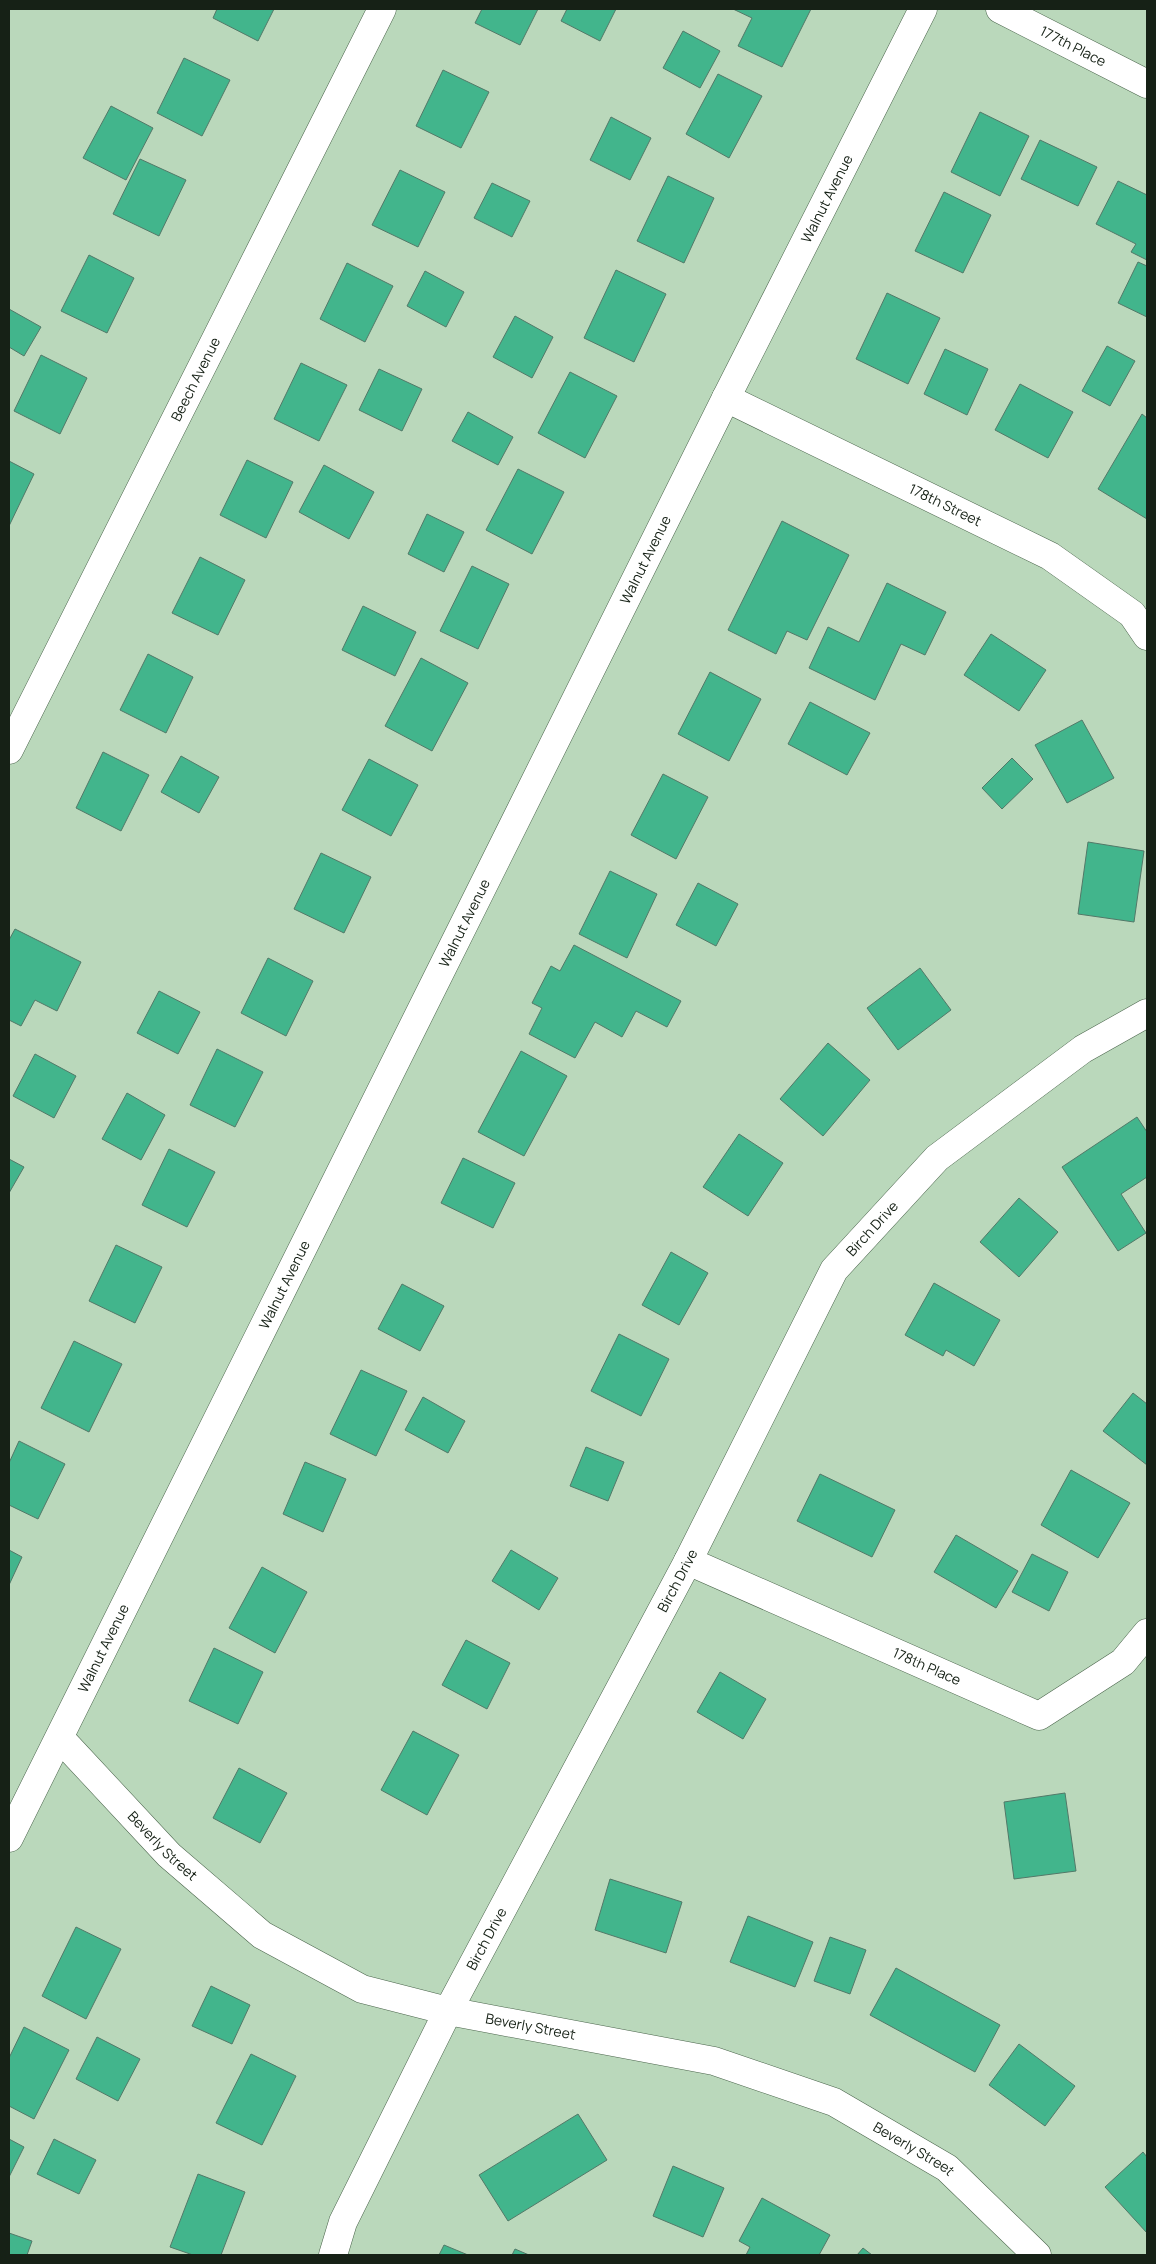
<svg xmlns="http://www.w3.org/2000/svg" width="1156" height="2264" viewBox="0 0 1156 2264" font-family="Manrope,sans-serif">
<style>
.building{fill:#42b58c;stroke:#527968}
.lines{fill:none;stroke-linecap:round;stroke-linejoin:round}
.street-casing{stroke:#4b654c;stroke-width:29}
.street{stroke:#fff;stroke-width:28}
.labels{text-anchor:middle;stroke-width:4;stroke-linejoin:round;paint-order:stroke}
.street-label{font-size:14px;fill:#162116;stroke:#c6e5c8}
</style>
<rect width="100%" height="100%" fill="#bad8bb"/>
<!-- building -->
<path class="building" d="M 217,9 L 274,9 L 258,41 L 213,18 Z
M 482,9 L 538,9 L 520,45 L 475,23 Z
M 567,9 L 616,9 L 600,41 L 561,21 Z
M 733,9 L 811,9 L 782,67 L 738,46 L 752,18 Z
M 683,31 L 720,51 L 700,88 L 663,68 Z
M 184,58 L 230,80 L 202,136 L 157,113 Z
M 443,70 L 489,92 L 461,148 L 416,126 Z
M 718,74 L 762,96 L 729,158 L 686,134 Z
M 111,106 L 153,128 L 126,180 L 83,158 Z
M 980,112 L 1029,136 L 1000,196 L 951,172 Z
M 611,117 L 651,138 L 630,180 L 590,160 Z
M 1040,140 L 1097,167 L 1078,206 L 1021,179 Z
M 140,159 L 186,180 L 159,236 L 113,214 Z
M 400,170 L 445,192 L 418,247 L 372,225 Z
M 668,176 L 714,198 L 684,263 L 637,241 Z
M 1118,181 L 1147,195 L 1147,260 L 1131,252 L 1136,244 L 1096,224 Z
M 492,183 L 530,201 L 512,237 L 474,218 Z
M 944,192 L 991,215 L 963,273 L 915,251 Z
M 89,255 L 134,278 L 107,333 L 61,311 Z
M 1138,262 L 1147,266 L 1147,317 L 1118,303 Z
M 347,263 L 393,286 L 365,342 L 320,319 Z
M 616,270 L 666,294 L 634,362 L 584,338 Z
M 425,271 L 464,292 L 446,327 L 407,306 Z
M 887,293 L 940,318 L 908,384 L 856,359 Z
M 9,309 L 41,327 L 24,356 L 9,347 Z
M 515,316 L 553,337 L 532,378 L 493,357 Z
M 1107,346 L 1135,361 L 1110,406 L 1082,391 Z
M 945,349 L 988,369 L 967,415 L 924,394 Z
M 41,355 L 87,378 L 60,434 L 14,411 Z
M 301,363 L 347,385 L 319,441 L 274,419 Z
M 379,369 L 422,389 L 402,431 L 359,410 Z
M 570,372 L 617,396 L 585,458 L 538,433 Z
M 1020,384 L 1073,412 L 1048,458 L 995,430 Z
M 468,412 L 513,437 L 498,465 L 452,441 Z
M 1142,414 L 1147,418 L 1147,519 L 1098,489 Z
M 247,460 L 293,482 L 266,538 L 220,515 Z
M 9,461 L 34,474 L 9,526 Z
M 324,465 L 374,492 L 349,539 L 299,512 Z
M 518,469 L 564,492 L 532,554 L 486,530 Z
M 427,514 L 464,532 L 444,572 L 408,554 Z
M 782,521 L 849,555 L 807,640 L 787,631 L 776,654 L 728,630 Z
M 200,557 L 245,580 L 218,635 L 172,613 Z
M 472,566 L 509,584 L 478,649 L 440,631 Z
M 887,583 L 946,612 L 925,655 L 901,644 L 875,700 L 809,668 L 828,627 L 859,642 Z
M 363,606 L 416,632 L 395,676 L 342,650 Z
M 991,634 L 1046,670 L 1019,711 L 964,675 Z
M 148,654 L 193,677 L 166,733 L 120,710 Z
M 421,658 L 468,683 L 432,751 L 385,726 Z
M 710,672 L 761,699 L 729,761 L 678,734 Z
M 810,702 L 870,733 L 847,775 L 788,744 Z
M 1082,720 L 1114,778 L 1067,803 L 1035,745 Z
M 103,752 L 149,775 L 121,831 L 76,808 Z
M 181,756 L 219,777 L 199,813 L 161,792 Z
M 1012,758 L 1033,779 L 1002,809 L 982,788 Z
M 369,759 L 418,785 L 391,836 L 342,810 Z
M 663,774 L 708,797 L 676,859 L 631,835 Z
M 1088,842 L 1144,851 L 1134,922 L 1078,914 Z
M 321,853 L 371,877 L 344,933 L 294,909 Z
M 610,871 L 657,894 L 627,958 L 579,934 Z
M 698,883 L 738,904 L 716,946 L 676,925 Z
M 15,929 L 81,962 L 57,1011 L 35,1000 L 21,1026 L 9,1020 L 9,940 Z
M 574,945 L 681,1001 L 667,1027 L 636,1011 L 622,1037 L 595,1022 L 575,1058 L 529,1034 L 542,1008 L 532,1003 L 551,966 L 560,971 Z
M 268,958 L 313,981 L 286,1036 L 241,1013 Z
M 920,968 L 951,1010 L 898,1050 L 867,1008 Z
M 159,991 L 200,1012 L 178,1054 L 137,1033 Z
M 828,1043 L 870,1080 L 823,1136 L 780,1099 Z
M 217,1049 L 263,1072 L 235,1127 L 190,1105 Z
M 521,1051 L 567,1076 L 524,1156 L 478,1132 Z
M 35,1054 L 76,1076 L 54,1118 L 13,1096 Z
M 127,1093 L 165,1115 L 141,1160 L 102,1139 Z
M 1137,1117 L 1147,1132 L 1147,1177 L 1121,1194 L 1146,1233 L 1118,1251 L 1062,1167 Z
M 739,1134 L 783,1163 L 748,1216 L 703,1187 Z
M 169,1149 L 215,1172 L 187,1227 L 142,1205 Z
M 463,1158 L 515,1183 L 493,1228 L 441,1203 Z
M 9,1159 L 24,1167 L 9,1193 Z
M 1019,1198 L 1058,1232 L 1019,1277 L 980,1242 Z
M 116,1245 L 162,1267 L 135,1323 L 89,1301 Z
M 671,1252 L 708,1273 L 679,1325 L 642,1305 Z
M 934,1283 L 1000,1320 L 974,1366 L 946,1350 L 943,1356 L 905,1335 Z
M 402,1284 L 444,1306 L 420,1351 L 378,1329 Z
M 619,1334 L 669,1359 L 641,1416 L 591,1391 Z
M 74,1341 L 122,1364 L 89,1432 L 41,1408 Z
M 361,1370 L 407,1391 L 376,1456 L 330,1434 Z
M 1133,1393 L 1147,1404 L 1147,1465 L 1103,1431 Z
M 423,1397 L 465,1421 L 448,1453 L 405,1430 Z
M 19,1441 L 65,1464 L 38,1519 L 9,1505 L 9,1463 Z
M 586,1447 L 624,1462 L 608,1501 L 570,1486 Z
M 305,1462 L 346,1479 L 323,1532 L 283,1514 Z
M 1071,1470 L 1130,1503 L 1098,1558 L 1041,1525 Z
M 820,1474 L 895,1510 L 872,1557 L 797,1521 Z
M 956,1535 L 1018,1571 L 996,1608 L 934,1572 Z
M 9,1550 L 22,1557 L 9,1585 Z
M 511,1550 L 558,1578 L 539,1610 L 492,1581 Z
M 1032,1554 L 1068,1572 L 1049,1611 L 1012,1592 Z
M 262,1567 L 307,1592 L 275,1653 L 229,1628 Z
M 466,1640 L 510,1663 L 487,1709 L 442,1685 Z
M 214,1648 L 263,1672 L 238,1724 L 189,1701 Z
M 720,1672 L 766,1699 L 743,1739 L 697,1712 Z
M 413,1731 L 459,1755 L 427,1815 L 381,1790 Z
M 239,1768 L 287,1793 L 260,1843 L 213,1818 Z
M 1065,1793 L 1076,1871 L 1014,1879 L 1004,1802 Z
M 610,1879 L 682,1902 L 666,1953 L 595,1930 Z
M 748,1916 L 813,1942 L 795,1987 L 730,1962 Z
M 76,1927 L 121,1949 L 86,2019 L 42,1996 Z
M 830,1937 L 866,1950 L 850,1994 L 814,1981 Z
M 896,1968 L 1000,2025 L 975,2072 L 870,2015 Z
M 211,1986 L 250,2005 L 232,2044 L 192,2026 Z
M 24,2027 L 69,2050 L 34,2119 L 9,2106 L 9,2058 Z
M 97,2037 L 140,2059 L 118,2101 L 76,2079 Z
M 1019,2044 L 1075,2086 L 1045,2126 L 989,2085 Z
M 251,2054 L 296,2076 L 262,2145 L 216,2123 Z
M 578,2114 L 607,2160 L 508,2221 L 479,2175 Z
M 9,2139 L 24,2147 L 9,2177 Z
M 54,2139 L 96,2160 L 79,2194 L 37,2174 Z
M 1143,2152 L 1147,2157 L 1147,2233 L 1105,2187 Z
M 673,2166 L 724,2188 L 703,2237 L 653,2216 Z
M 198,2174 L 245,2192 L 221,2255 L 193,2255 L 170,2247 Z
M 762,2198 L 830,2235 L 819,2255 L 746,2255 L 750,2247 L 739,2241 Z
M 9,2233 L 32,2241 L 27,2255 L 9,2255 Z
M 444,2245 L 468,2255 L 439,2255 Z
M 863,2248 L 872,2255 L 857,2255 Z
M 515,2249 L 529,2255 L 512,2255 Z"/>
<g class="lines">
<!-- street casing -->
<g class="street-casing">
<g id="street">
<path id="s1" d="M 1000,9 L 1147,84"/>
<path id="s2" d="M 726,398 L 1050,556 L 1132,614 L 1147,636"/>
<path id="s3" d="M 9,750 L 382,9"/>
<path id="s4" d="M 688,1561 L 1039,1716 L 1123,1662 L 1147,1633"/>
<path id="s5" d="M 60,1738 L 169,1855 L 262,1935 L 362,1989 L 448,2011 L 714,2061 L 834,2102 L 947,2168 L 1037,2255"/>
<path id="s6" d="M 9,1838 L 726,398 L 923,9"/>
<path id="s7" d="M 333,2255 L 343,2222 L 448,2011 L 688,1561 L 834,1270 L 937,1158 L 1083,1049 L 1147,1013"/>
</g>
</g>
<!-- street -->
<use href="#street" class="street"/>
</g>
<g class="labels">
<!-- street labels -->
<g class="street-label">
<text dy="5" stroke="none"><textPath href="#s1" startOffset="82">177th Place</textPath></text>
<text dy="5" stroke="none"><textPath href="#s6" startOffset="1832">Walnut Avenue</textPath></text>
<text dy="5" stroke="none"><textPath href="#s3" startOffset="415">Beech Avenue</textPath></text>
<text dy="5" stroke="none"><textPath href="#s2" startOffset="244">178th Street</textPath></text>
<text dy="5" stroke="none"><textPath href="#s6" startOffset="1428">Walnut Avenue</textPath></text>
<text dy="5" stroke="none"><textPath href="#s6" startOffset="1022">Walnut Avenue</textPath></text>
<text dy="5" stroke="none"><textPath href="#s7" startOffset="1162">Birch Drive</textPath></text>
<text dy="5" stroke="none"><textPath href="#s6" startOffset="618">Walnut Avenue</textPath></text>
<text dy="5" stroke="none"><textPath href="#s7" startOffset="758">Birch Drive</textPath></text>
<text dy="5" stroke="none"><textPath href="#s6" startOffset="212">Walnut Avenue</textPath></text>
<text dy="5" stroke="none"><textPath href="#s4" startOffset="261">178th Place</textPath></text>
<text dy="5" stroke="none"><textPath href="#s5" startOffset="149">Beverly Street</textPath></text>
<text dy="5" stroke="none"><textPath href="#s7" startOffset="352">Birch Drive</textPath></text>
<text dy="5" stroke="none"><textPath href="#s5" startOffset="569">Beverly Street</textPath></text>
<text dy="5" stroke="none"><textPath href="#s5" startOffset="975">Beverly Street</textPath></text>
</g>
</g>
<!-- border -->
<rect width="1156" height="2264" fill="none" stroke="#162116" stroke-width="20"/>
</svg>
